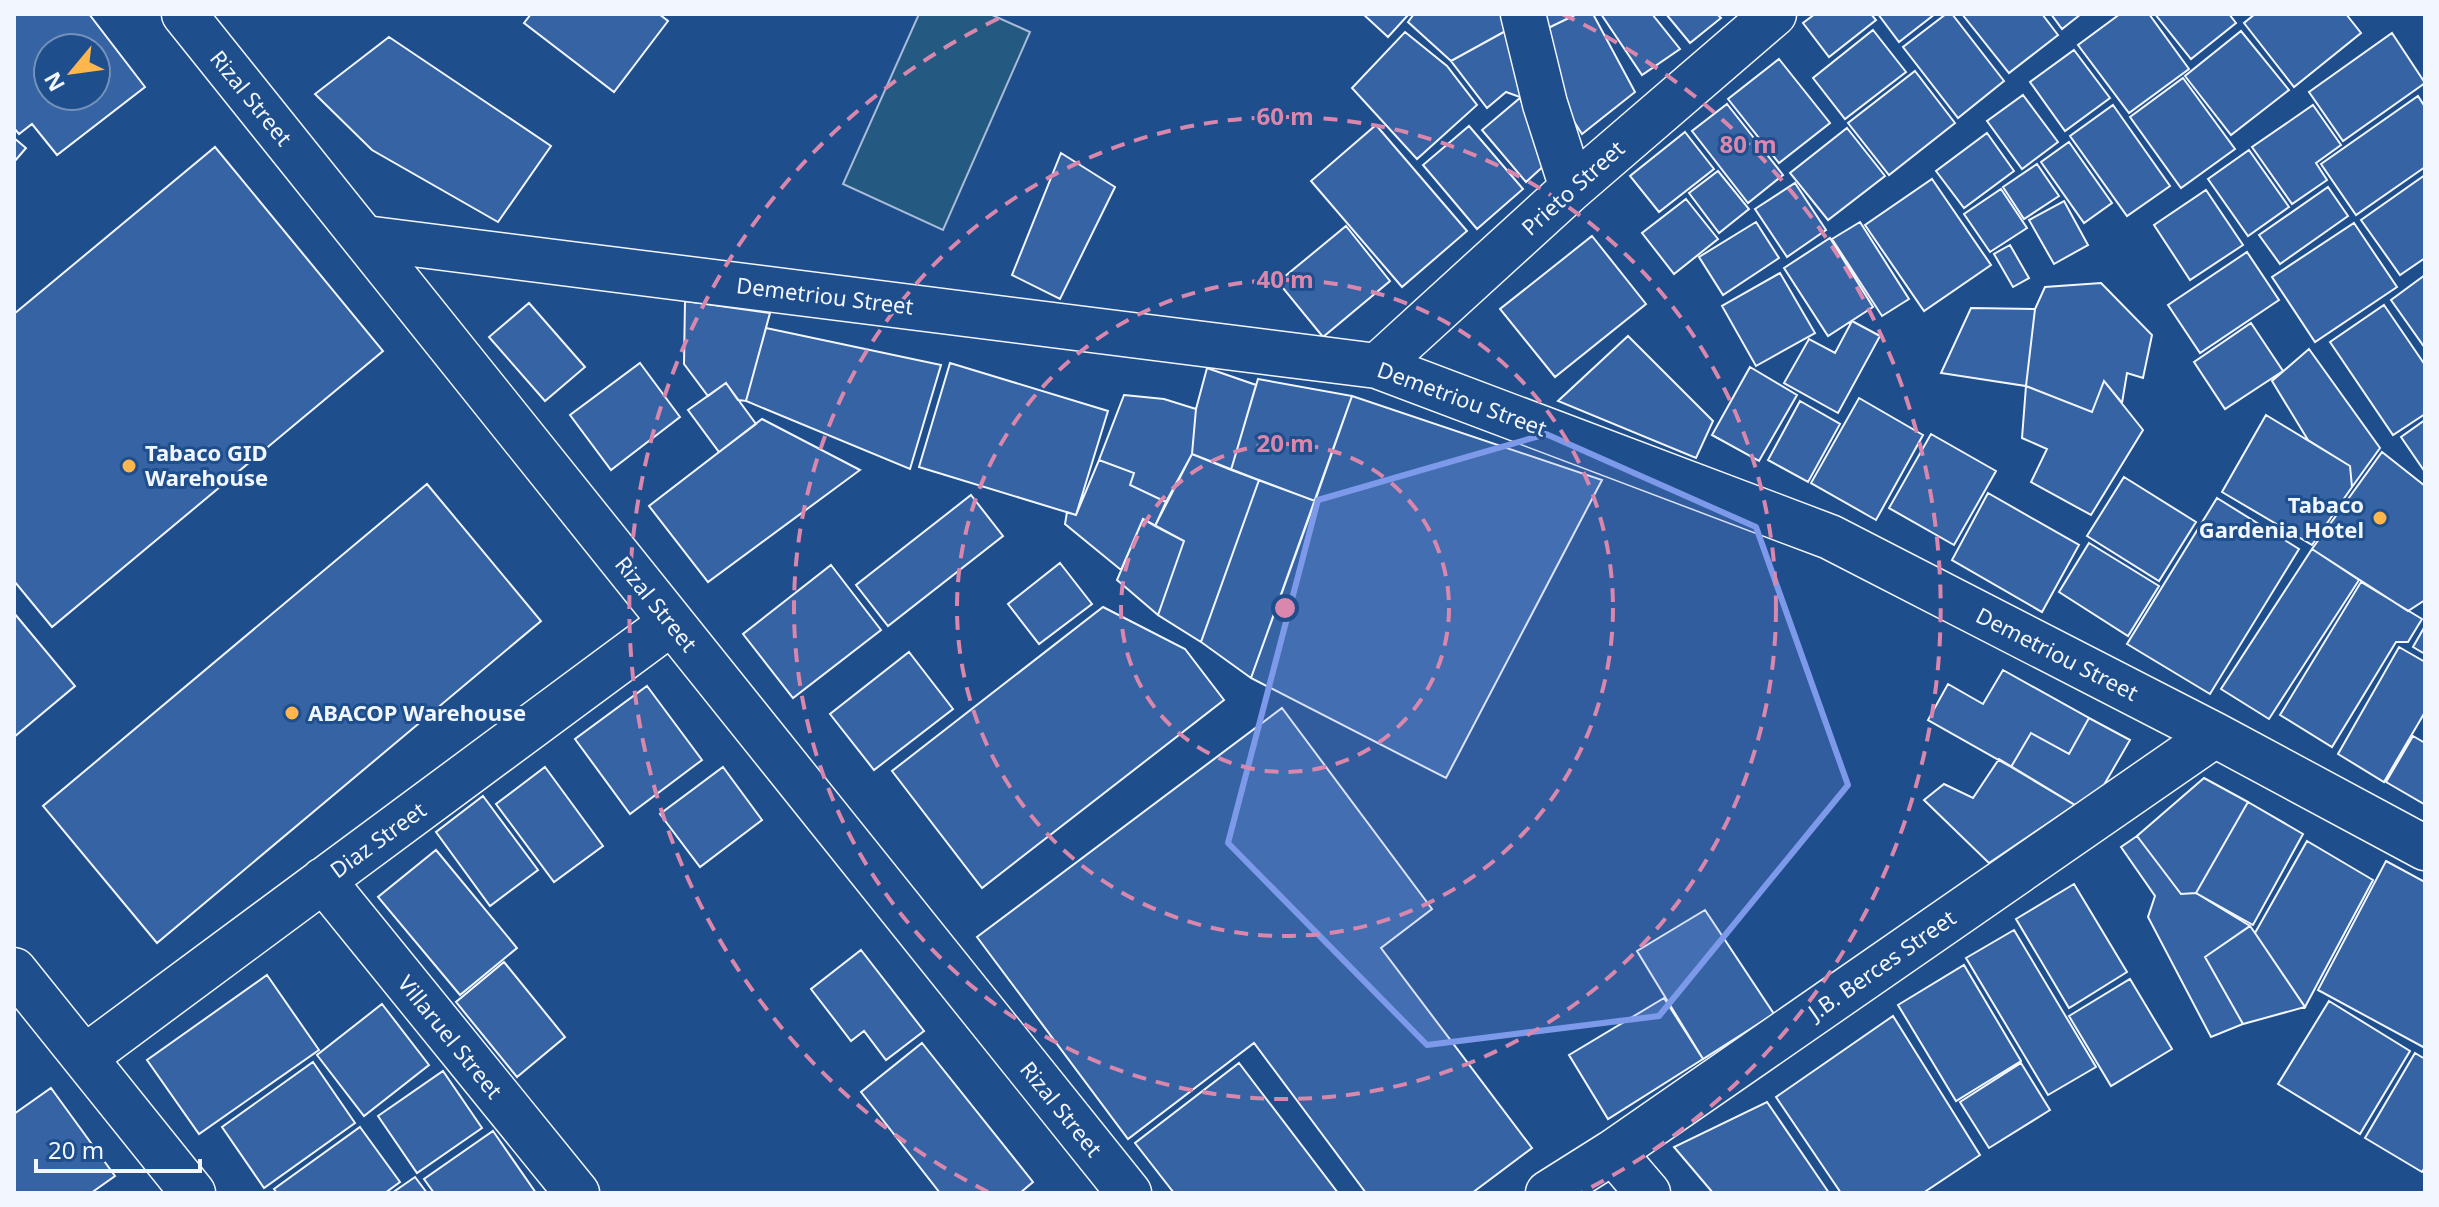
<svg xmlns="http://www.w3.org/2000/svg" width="2439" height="1207" viewBox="0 0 2439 1207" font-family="'Noto Sans',sans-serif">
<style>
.green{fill:#245a82;stroke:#a8bbd7;stroke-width:2}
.building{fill:#3563a3;stroke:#f2f6ff;stroke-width:2;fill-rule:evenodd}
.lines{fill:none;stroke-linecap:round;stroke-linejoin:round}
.minor-casing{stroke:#f2f6ff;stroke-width:47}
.primary-casing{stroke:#f2f6ff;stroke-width:47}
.minor{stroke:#1f4e8c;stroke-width:44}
.primary{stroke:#1f4e8c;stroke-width:44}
.marked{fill:#7d9aea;fill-opacity:0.2;stroke:#7d9aea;stroke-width:6;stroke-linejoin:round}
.ring{fill:none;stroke:#da87ad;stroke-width:4;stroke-dasharray:14 10}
.poi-dot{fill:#ffb74d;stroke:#1f4e8c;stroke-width:3}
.labels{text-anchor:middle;stroke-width:6;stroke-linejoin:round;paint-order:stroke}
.street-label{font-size:22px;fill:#f2f6ff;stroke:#1f4e8c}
.poi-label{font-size:22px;font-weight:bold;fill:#f2f6ff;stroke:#1f4e8c;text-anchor:start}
.centre{fill:#da87ad;stroke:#1f4e8c;stroke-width:4}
.ring-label{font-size:24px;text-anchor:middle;font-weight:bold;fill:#da87ad;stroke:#1f4e8c;stroke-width:6;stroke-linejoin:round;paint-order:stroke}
</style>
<rect width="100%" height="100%" fill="#1f4e8c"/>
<!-- green -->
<path class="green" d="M 919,14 L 990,14 L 1030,32 L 943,230 L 843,184 Z"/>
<!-- building -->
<path class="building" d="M 14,14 L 89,14 L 145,87 L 57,155 L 32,124 L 19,134 L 14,128 ZM 48,48 L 96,48 L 96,96 L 48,96 Z
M 531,14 L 659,14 L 668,21 L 614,92 L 524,23 Z
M 1363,14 L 1409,14 L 1388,37 Z
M 1414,14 L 1508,14 L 1511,28 L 1451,61 L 1408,22 Z
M 1538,14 L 1577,14 L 1538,33 Z
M 1577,14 L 1593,14 L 1635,92 L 1582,134 L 1555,92 L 1538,33 Z
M 1601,14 L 1652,14 L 1680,49 L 1642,75 Z
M 1666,14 L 1717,14 L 1721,18 L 1690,43 Z
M 1815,14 L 1871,14 L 1876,20 L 1829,57 L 1803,23 Z
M 1878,14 L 1935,14 L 1899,42 Z
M 1946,14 L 1952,14 L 2004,81 L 1958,118 L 1903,47 Z
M 1962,14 L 2042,14 L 2058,35 L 2009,73 Z
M 2051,14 L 2081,14 L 2062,29 Z
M 2120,14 L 2149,14 L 2189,69 L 2129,113 L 2078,45 Z
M 2155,14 L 2229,14 L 2236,23 L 2191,59 Z
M 2255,14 L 2346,14 L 2361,33 L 2294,87 L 2244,23 Z
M 1511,28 L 1528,100 L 1506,92 L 1487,108 L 1451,61 Z
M 1873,30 L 1906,72 L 1845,119 L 1813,78 Z
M 2241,31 L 2289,90 L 2231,135 L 2185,76 Z
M 1405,32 L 1447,66 L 1477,105 L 1417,159 L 1352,88 Z
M 2392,33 L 2425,83 L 2343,141 L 2309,92 Z
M 389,37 L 551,146 L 498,222 L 372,150 L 315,94 Z
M 2074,50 L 2110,98 L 2065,131 L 2030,82 Z
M 1779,59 L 1830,123 L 1779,163 L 1728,99 Z
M 1915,71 L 1955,123 L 1889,175 L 1848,123 Z
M 2183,78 L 2235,149 L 2181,188 L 2130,117 Z
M 2023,95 L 2058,142 L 2022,169 L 1987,121 Z
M 2418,96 L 2425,107 L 2425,167 L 2356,215 L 2321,164 Z
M 1520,98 L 1548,162 L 1526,182 L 1482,130 Z
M 1727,104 L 1783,175 L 1748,203 L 1692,131 Z
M 2113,105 L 2170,186 L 2127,216 L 2070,136 Z
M 2313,105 L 2341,145 L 2316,163 L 2327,180 L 2292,204 L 2252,147 Z
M 1376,125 L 1467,231 L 1402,287 L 1311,181 Z
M 1469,126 L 1523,189 L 1477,229 L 1423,165 Z
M 1847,128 L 1885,176 L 1828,220 L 1790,173 Z
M 1685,132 L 1714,169 L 1659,212 L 1630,176 Z
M 1987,133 L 2014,171 L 1964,208 L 1936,171 Z
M 14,138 L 26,148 L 14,162 Z
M 2069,142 L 2112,203 L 2084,223 L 2041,162 Z
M 215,147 L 383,351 L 52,627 L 14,581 L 14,314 Z
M 2249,150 L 2289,207 L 2248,236 L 2208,179 Z
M 1061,153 L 1115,187 L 1060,299 L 1012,275 Z
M 2037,164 L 2059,196 L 2024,219 L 2003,187 Z
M 1718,171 L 1749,209 L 1719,233 L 1689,193 Z
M 2425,175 L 2425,258 L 2400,275 L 2361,220 Z
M 1932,179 L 1991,265 L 1924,311 L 1865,225 Z
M 1795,183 L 1826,230 L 1787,257 L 1755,209 Z
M 2328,187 L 2348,216 L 2280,264 L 2259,235 Z
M 2001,189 L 2027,228 L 1990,252 L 1964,214 Z
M 2206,190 L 2243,245 L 2190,280 L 2154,225 Z
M 1686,199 L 1718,239 L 1674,274 L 1642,233 Z
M 2064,201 L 2088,245 L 2054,264 L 2029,220 Z
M 1756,222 L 1779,258 L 1723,295 L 1699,257 Z
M 1860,222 L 1909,299 L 1882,316 L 1832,239 Z
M 2354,223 L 2397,287 L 2315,342 L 2272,277 Z
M 1346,226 L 1390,281 L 1323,337 L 1278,282 Z
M 1592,236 L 1646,304 L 1555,377 L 1500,309 Z
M 1830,238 L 1873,307 L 1828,336 L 1784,268 Z
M 2010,245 L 2029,278 L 2013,287 L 1994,254 Z
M 2247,252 L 2279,300 L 2200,353 L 2168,305 Z
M 1780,273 L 1815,333 L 1756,366 L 1722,306 Z
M 2425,275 L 2425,348 L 2391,300 Z
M 2101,283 L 2152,335 L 2143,378 L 2127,373 L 2122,403 L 2104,381 L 2092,412 L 2026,386 L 2035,309 L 2045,287 Z
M 685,301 L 770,313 L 746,401 L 738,400 L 726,383 L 708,396 L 684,364 Z
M 529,303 L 585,367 L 545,401 L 489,337 Z
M 2384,305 L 2425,365 L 2425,414 L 2393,435 L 2330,342 Z
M 1971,308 L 2035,309 L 2026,386 L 1941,373 Z
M 1852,321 L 1880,336 L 1838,413 L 1784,383 L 1809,339 L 1835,353 Z
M 2251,323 L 2283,371 L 2225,409 L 2194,362 Z
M 766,328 L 941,365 L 910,469 L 746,401 Z
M 1628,336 L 1713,421 L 1696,458 L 1558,401 Z
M 2309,349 L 2380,448 L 2352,487 L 2350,466 L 2308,440 L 2272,381 Z
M 640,363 L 680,417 L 611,470 L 570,415 Z
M 950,363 L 1108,411 L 1076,515 L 919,467 Z
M 1750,367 L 1797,395 L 1759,461 L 1712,435 Z
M 1207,368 L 1256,385 L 1231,470 L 1192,454 L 1196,409 Z
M 1258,379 L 1352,396 L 1315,501 L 1231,470 Z
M 2104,381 L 2143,430 L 2091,515 L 2031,482 L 2047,449 L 2022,438 L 2026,386 L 2092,412 Z
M 726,383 L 756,424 L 719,452 L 688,410 Z
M 1124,395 L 1164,399 L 1196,409 L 1192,454 L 1166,502 L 1130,485 L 1134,473 L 1099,460 Z
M 1352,396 L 1602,480 L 1446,778 L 1251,678 Z
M 1859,398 L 1923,435 L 1876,520 L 1811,483 Z
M 1800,401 L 1840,424 L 1808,482 L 1768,460 Z
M 2266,415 L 2350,466 L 2352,487 L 2312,545 L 2222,492 Z
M 762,419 L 860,470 L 708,582 L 649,506 Z
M 2425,420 L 2425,472 L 2401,437 Z
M 1931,434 L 1996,471 L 1954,545 L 1889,508 Z
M 2382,452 L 2425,486 L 2425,600 L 2408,611 L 2312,549 Z
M 1192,454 L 1259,480 L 1201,642 L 1158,615 L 1184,541 L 1155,526 Z
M 1099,460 L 1134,473 L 1130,485 L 1166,502 L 1155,526 L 1143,519 L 1121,570 L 1065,524 L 1067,512 L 1076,515 Z
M 2124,477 L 2196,522 L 2159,581 L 2087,536 Z
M 1259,480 L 1315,501 L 1251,678 L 1201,642 Z
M 427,484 L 541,621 L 157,943 L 43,806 Z
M 1988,493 L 2079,545 L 2042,612 L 1952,560 Z
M 971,495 L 1003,536 L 888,626 L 856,585 Z
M 2217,498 L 2299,549 L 2210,694 L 2127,644 Z
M 1143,519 L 1184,541 L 1158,615 L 1117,580 Z
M 2089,543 L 2159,586 L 2128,636 L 2059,592 Z
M 2312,549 L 2359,580 L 2269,719 L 2221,689 Z
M 1060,563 L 1092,604 L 1039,644 L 1008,604 Z
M 831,565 L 881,630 L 793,698 L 743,634 Z
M 2361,582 L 2422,619 L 2408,642 L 2396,642 L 2332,747 L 2280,715 Z
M 1103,607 L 1185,649 L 1224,700 L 982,888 L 892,771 Z
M 14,613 L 75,686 L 14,737 Z
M 2425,626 L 2425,654 L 2413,647 Z
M 2399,647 L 2425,662 L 2425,712 L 2384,782 L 2338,754 Z
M 909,652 L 953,709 L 874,770 L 830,714 Z
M 2003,670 L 2089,718 L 2069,754 L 2031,733 L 2011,767 L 1928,720 L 1948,684 L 1983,704 Z
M 647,686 L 702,760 L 630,814 L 575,739 Z
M 1282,708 L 1432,909 L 1381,948 L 1532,1148 L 1472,1193 L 1366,1193 L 1254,1043 L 1128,1139 L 977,937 Z
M 2089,718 L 2130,740 L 2101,790 L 2075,805 L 2011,767 L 2031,733 L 2069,754 Z
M 2413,736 L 2425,743 L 2424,804 L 2386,782 Z
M 1999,759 L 2075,805 L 1989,863 L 1924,800 L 1944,784 L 1973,798 Z
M 545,767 L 603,846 L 554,882 L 496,804 Z
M 723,767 L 762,820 L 700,867 L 660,814 Z
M 2204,778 L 2248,802 L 2196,893 L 2181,894 L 2137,836 Z
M 483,796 L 538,870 L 490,906 L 436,832 Z
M 2248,802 L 2303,834 L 2253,925 L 2196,893 Z
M 2137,836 L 2181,894 L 2196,893 L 2250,926 L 2205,957 L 2243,1024 L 2211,1037 L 2148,917 L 2155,896 L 2121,847 Z
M 2307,841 L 2373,880 L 2305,1007 L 2255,933 Z
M 436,850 L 517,948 L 460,995 L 378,897 Z
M 2386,861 L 2425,882 L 2425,1048 L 2318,990 Z
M 2074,884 L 2127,972 L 2069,1008 L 2016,919 Z
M 1705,910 L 1774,1014 L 1703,1059 L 1637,951 Z
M 2250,926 L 2255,933 L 2305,1007 L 2243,1024 L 2205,957 Z
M 2014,930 L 2096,1067 L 2048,1095 L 1966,958 Z
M 861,950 L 924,1031 L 886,1060 L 864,1031 L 851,1041 L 811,989 Z
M 504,962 L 565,1037 L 517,1077 L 456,1002 Z
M 1964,965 L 2021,1061 L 1956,1101 L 1898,1005 Z
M 267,975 L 319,1050 L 199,1134 L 147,1060 Z
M 2130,979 L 2172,1049 L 2111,1086 L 2069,1016 Z
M 1664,998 L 1703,1059 L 1608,1119 L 1569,1055 Z
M 2329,1001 L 2410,1051 L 2360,1134 L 2278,1084 Z
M 382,1004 L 429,1065 L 364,1116 L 317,1055 Z
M 1893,1016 L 1980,1155 L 1923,1193 L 1841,1193 L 1776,1097 Z
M 922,1043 L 1033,1182 L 1020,1193 L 940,1193 L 861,1092 Z
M 2415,1053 L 2425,1059 L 2425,1167 L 2422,1172 L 2365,1138 Z
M 313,1062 L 355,1123 L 264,1188 L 222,1127 Z
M 1239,1063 L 1338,1193 L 1174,1193 L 1135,1143 Z
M 2021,1063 L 2050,1110 L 1989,1148 L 1960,1102 Z
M 443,1071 L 482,1128 L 417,1173 L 378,1116 Z
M 51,1088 L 115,1176 L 91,1193 L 14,1193 L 14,1114 Z
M 1767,1102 L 1825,1187 L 1829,1193 L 1713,1193 L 1674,1147 Z
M 360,1127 L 400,1182 L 385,1193 L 277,1193 L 274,1189 Z
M 493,1131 L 536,1193 L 434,1193 L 424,1179 Z
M 415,1177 L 427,1193 L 392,1193 Z"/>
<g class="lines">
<!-- minor casing -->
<g class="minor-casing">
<path id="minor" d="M 1523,14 L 1545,104 L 1572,188
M 365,238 L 1377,366 L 1830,537 L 2215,735 L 2425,848
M 1377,366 L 1572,188 L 1774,14
M 323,880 L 577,1193
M 85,1057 L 671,623
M 1613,1152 L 1648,1193
M 1548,1193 L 1613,1152 L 2215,735"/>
</g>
<!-- primary casing -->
<g class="primary-casing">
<path id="primary" d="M 184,14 L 1129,1193
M 14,970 L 193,1193"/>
</g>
<!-- minor -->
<use href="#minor" class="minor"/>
<!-- primary -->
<use href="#primary" class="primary"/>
</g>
<!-- marked area -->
<path class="marked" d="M 1546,434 L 1756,527 L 1848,785 L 1659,1016 L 1427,1045 L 1228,843 L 1318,500 Z"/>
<!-- distance rings -->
<g class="ring">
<circle cx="1285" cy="608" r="164"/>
<circle cx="1285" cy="608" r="328"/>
<circle cx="1285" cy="608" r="491"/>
<path d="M988 1192A655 655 0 0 1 1008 14M1562 14A655 655 0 0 1 1582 1192"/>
</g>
<!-- markers -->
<g class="poi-dot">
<circle cx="129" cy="466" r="8"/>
<circle cx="2380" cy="518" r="8"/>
<circle cx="292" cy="713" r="8"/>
</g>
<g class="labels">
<!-- street labels -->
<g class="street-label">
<text transform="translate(251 98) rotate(51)" y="8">Rizal Street</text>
<text transform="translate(1573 188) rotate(-42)" y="8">Prieto Street</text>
<text transform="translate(825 296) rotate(7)" y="8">Demetriou Street</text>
<text transform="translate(1462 399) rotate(20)" y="8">Demetriou Street</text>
<text transform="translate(656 604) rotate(51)" y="8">Rizal Street</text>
<text transform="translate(2057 654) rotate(27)" y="8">Demetriou Street</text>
<text transform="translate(378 840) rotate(-36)" y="8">Diaz Street</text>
<text transform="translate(1882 965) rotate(-35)" y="8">J.B. Berces Street</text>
<text transform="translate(450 1037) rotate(51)" y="8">Villaruel Street</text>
<text transform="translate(1061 1109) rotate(51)" y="8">Rizal Street</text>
</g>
<!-- poi labels -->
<g class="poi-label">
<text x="145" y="461">Tabaco GID<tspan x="145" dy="25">Warehouse</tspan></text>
<text x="2364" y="513" text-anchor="end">Tabaco<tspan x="2364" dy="25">Gardenia Hotel</tspan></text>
<text x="308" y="721">ABACOP Warehouse</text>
</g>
</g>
<circle cx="1285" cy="608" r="12" class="centre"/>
<g class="ring-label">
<text x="1285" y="125">60 m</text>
<text x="1748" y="153">80 m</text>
<text x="1285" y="288">40 m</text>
<text x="1285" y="452">20 m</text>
</g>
<!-- border -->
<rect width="2439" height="1207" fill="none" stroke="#f2f6ff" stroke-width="32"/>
<!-- north arrow -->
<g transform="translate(72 72) rotate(241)"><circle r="38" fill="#1f4e8c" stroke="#7391ba" stroke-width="2"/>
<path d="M0-6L14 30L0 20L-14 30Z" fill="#ffb74d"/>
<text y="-12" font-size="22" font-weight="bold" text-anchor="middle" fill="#f2f6ff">N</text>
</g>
<!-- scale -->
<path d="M36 1159v12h164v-12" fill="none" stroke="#f2f6ff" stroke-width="4"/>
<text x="48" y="1159" font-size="24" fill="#f2f6ff" stroke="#1f4e8c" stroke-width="6" paint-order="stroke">20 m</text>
</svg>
